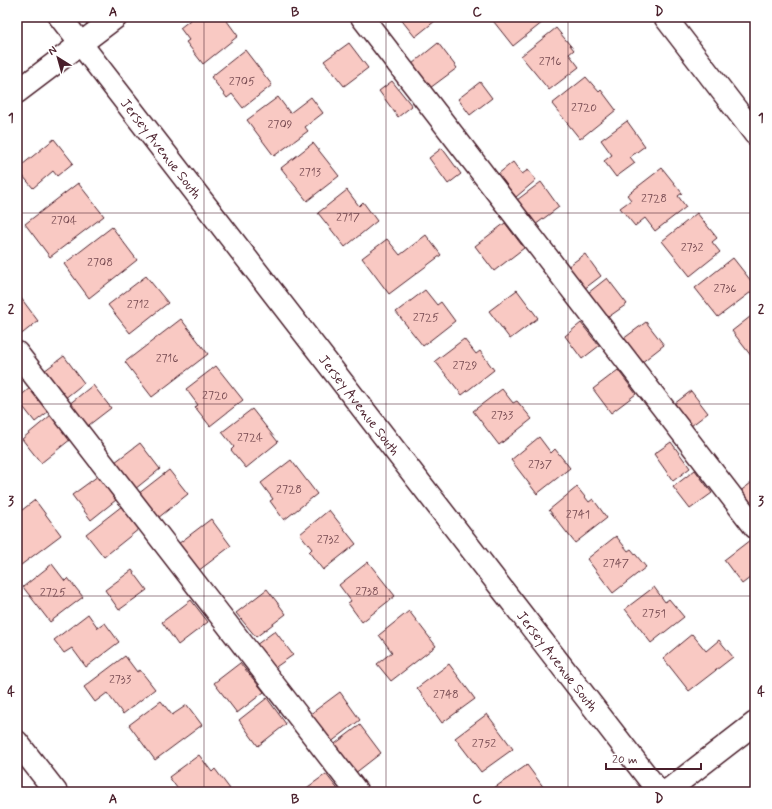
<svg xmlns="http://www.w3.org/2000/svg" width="772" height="809" viewBox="0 0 772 809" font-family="Mynerve,sans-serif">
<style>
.building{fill:#f9c9c3;stroke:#4a1f2b}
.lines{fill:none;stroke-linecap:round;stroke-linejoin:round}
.minor-casing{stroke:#4a1f2b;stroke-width:25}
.minor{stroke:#fff;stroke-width:22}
.grid{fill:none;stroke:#4a1f2b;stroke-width:1;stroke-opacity:0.55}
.labels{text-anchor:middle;stroke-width:4;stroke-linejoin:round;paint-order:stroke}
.number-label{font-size:12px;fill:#764a51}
.street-label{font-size:14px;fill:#4a1f2b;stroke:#fff}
.neatline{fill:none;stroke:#4a1f2b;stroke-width:1.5}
.grid-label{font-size:13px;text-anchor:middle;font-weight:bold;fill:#4a1f2b}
</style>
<rect width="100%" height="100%" fill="#fff"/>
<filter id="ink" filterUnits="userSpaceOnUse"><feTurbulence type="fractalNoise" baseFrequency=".025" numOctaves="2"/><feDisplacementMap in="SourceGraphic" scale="8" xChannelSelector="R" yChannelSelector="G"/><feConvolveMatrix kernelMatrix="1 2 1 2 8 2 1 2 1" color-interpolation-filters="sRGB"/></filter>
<g filter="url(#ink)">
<!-- building -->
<path class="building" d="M 194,17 L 224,17 L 238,36 L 203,64 L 186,42 L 189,40 L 180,28 Z
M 399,17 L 440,17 L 415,37 Z
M 490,17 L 539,17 L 543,22 L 513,46 Z
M 556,28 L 574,50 L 569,54 L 579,67 L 549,90 L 521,56 Z
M 349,43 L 368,68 L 344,86 L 324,61 Z
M 438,43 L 457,68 L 430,88 L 412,64 Z
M 245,50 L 272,85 L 243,108 L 232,94 L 227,98 L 211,77 Z
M 586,77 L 599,92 L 601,90 L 616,110 L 580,139 L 552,104 Z
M 392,81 L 412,106 L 398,117 L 379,91 Z
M 480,82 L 492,98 L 470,115 L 458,99 Z
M 278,97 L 290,113 L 311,97 L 323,113 L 305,127 L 308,131 L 274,156 L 247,120 Z
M 627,121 L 645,146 L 630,157 L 635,163 L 616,177 L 604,161 L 612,155 L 601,140 Z
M 54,139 L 73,163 L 57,176 L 53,171 L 33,188 L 17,169 Z
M 313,143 L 339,176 L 307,201 L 281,168 Z
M 442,148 L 461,174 L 448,184 L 429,158 Z
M 513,162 L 522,174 L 528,170 L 536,180 L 516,197 L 498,174 Z
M 662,168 L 682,193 L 678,196 L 686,207 L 655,231 L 645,218 L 635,226 L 620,208 L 631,200 L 627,195 Z
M 541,182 L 559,207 L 535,225 L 517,200 Z
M 78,183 L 104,216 L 50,257 L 25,224 Z
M 347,190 L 359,206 L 363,202 L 377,221 L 345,247 L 318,213 Z
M 697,213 L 717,238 L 712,242 L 720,252 L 690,276 L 662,241 Z
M 505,223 L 524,248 L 494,271 L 475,246 Z
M 112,227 L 137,260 L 89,298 L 64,264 Z
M 426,235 L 441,255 L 389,294 L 362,258 L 387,239 L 400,255 Z
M 585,254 L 601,276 L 584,289 L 567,267 Z
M 733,258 L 755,286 L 755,289 L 718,317 L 695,288 Z
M 146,276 L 168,303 L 130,333 L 108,305 Z
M 607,278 L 627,304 L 607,318 L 588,293 Z
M 425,290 L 437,305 L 441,302 L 455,321 L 423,346 L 396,312 Z
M 517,290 L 538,318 L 510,339 L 489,311 Z
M 18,294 L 38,321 L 18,337 L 17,295 Z
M 755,313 L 755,361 L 732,331 Z
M 181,319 L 208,354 L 152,397 L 125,362 Z
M 646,322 L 664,345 L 641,363 L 623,339 Z
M 581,323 L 599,346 L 582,359 L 565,336 Z
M 464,339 L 476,354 L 480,351 L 494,370 L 462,395 L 435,361 Z
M 64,356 L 84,383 L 64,399 L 44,371 Z
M 216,366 L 243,400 L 210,426 L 195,407 L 198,405 L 186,389 Z
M 618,370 L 636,394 L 611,413 L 593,389 Z
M 93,385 L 111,408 L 85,428 L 68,405 Z
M 31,387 L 49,411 L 35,422 L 17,399 Z
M 502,389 L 513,403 L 517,401 L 532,419 L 499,445 L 473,411 Z
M 691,391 L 708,413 L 691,426 L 674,404 Z
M 252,409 L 278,442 L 246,468 L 231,450 L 234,447 L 222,432 Z
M 51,415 L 71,439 L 41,463 L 22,439 Z
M 539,437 L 551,453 L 555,449 L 570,468 L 537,494 L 511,460 Z
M 671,442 L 690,468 L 673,481 L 654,454 Z
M 140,443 L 160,469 L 135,489 L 115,462 Z
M 291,460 L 317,494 L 284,520 L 270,501 L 273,499 L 261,483 Z
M 169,470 L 188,494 L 158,518 L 138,494 Z
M 695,470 L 712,493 L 690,509 L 673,487 Z
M 98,476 L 116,500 L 91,520 L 72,495 Z
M 755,480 L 755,512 L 739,492 Z
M 577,487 L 589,502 L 593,499 L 607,518 L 575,543 L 549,510 Z
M 35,500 L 61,535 L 17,568 L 17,514 Z
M 122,506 L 139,529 L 104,557 L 86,534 Z
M 329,510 L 356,544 L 323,570 L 309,552 L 312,549 L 300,534 Z
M 211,519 L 231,546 L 198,571 L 178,544 Z
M 616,536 L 628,551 L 631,549 L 646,567 L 613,593 L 587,559 Z
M 750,540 L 755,546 L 755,574 L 742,584 L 724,560 Z
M 368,562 L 395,596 L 362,622 L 348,603 L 351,601 L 339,585 Z
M 52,564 L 65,581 L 68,578 L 83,597 L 50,622 L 23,587 Z
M 132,570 L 147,590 L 119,610 L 105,590 Z
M 654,587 L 665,602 L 669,599 L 684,617 L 651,643 L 625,609 Z
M 267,589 L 286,614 L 256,637 L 236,613 Z
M 191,600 L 208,622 L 178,645 L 162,622 Z
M 409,611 L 436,646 L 391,681 L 377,664 L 392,652 L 379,635 Z
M 88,614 L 98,628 L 105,623 L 119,642 L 86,667 L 72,648 L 64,653 L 54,640 Z
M 275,631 L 293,655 L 273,669 L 256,645 Z
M 692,634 L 706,651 L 719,640 L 733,657 L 689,691 L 663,658 Z
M 125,656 L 137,672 L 140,670 L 155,689 L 123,714 L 107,693 L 95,702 L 84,687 Z
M 240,663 L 264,692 L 237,713 L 214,683 Z
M 449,664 L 475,699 L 442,723 L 417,688 Z
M 340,692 L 360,720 L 330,743 L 309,715 Z
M 267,698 L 286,724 L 258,746 L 239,720 Z
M 161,701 L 172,715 L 187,705 L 202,725 L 155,760 L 129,725 Z
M 487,714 L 513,749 L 481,772 L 455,738 Z
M 360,725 L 381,753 L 354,774 L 332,746 Z
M 199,755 L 212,772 L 215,769 L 230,789 L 225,792 L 180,792 L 169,777 Z
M 527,765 L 547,792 L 497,792 L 494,788 Z
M 326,774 L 340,792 L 301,792 Z"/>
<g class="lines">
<!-- minor casing -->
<g class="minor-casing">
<g id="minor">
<path id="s1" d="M 60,17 L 659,792"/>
<path d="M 362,17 L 755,527"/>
<path d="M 665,17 L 755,134"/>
<path d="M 17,92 L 116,17"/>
<path d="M 17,353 L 357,792"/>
<path d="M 17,742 L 56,792"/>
<path d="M 666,792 L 755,723"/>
</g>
</g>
<!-- minor -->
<use href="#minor" class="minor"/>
</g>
</g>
<!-- grid -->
<path class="grid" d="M 204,17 L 204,792M 386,17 L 386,792M 568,17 L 568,792M 17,213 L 755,213M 17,404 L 755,404M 17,596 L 755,596"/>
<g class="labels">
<!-- number labels -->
<g class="number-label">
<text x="550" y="65">2716</text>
<text x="242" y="85">2705</text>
<text x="584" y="111">2720</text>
<text x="280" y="128">2709</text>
<text x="310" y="176">2713</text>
<text x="654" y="202">2728</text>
<text x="348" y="221">2717</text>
<text x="64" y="224">2704</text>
<text x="692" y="251">2732</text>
<text x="100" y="266">2708</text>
<text x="725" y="292">2736</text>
<text x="138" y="308">2712</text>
<text x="426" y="321">2725</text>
<text x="167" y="362">2716</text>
<text x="465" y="369">2729</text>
<text x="215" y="399">2720</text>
<text x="502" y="419">2733</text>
<text x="250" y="441">2724</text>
<text x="540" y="468">2737</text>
<text x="289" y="493">2728</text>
<text x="578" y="518">2741</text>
<text x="328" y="543">2732</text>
<text x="616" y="567">2747</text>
<text x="367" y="595">2738</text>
<text x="53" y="596">2725</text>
<text x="654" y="617">2751</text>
<text x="120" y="683">2733</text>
<text x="446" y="698">2748</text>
<text x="484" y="747">2752</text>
</g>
<!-- street labels -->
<g class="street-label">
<text dy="5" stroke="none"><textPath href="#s1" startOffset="166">Jersey Avenue South</textPath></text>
<text dy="5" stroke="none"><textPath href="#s1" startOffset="490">Jersey Avenue South</textPath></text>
<text dy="5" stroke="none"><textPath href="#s1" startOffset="814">Jersey Avenue South</textPath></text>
</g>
</g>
<!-- margin -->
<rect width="772" height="809" fill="none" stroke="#fff" stroke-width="44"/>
<!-- north arrow -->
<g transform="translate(58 58) rotate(323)" stroke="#ffffff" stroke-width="3" paint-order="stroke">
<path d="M0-3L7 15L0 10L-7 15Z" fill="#4a1f2b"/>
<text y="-6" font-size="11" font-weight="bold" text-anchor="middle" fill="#4a1f2b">N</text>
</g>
<!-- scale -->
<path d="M606 763v6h95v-6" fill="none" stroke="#4a1f2b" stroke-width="2"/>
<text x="612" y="763" font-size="12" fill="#4a1f2b" stroke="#ffffff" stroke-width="3" paint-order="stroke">20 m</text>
<rect x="22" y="22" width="728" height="765" class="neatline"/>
<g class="grid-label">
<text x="113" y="16">A</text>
<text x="295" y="16">B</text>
<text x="477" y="16">C</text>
<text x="659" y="16">D</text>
<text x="11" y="122">1</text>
<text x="761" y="122">1</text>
<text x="11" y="313">2</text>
<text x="761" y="313">2</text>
<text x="11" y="505">3</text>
<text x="761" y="505">3</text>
<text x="11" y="696">4</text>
<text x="761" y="696">4</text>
<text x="113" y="803">A</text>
<text x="295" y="803">B</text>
<text x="477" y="803">C</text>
<text x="659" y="803">D</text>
</g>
</svg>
